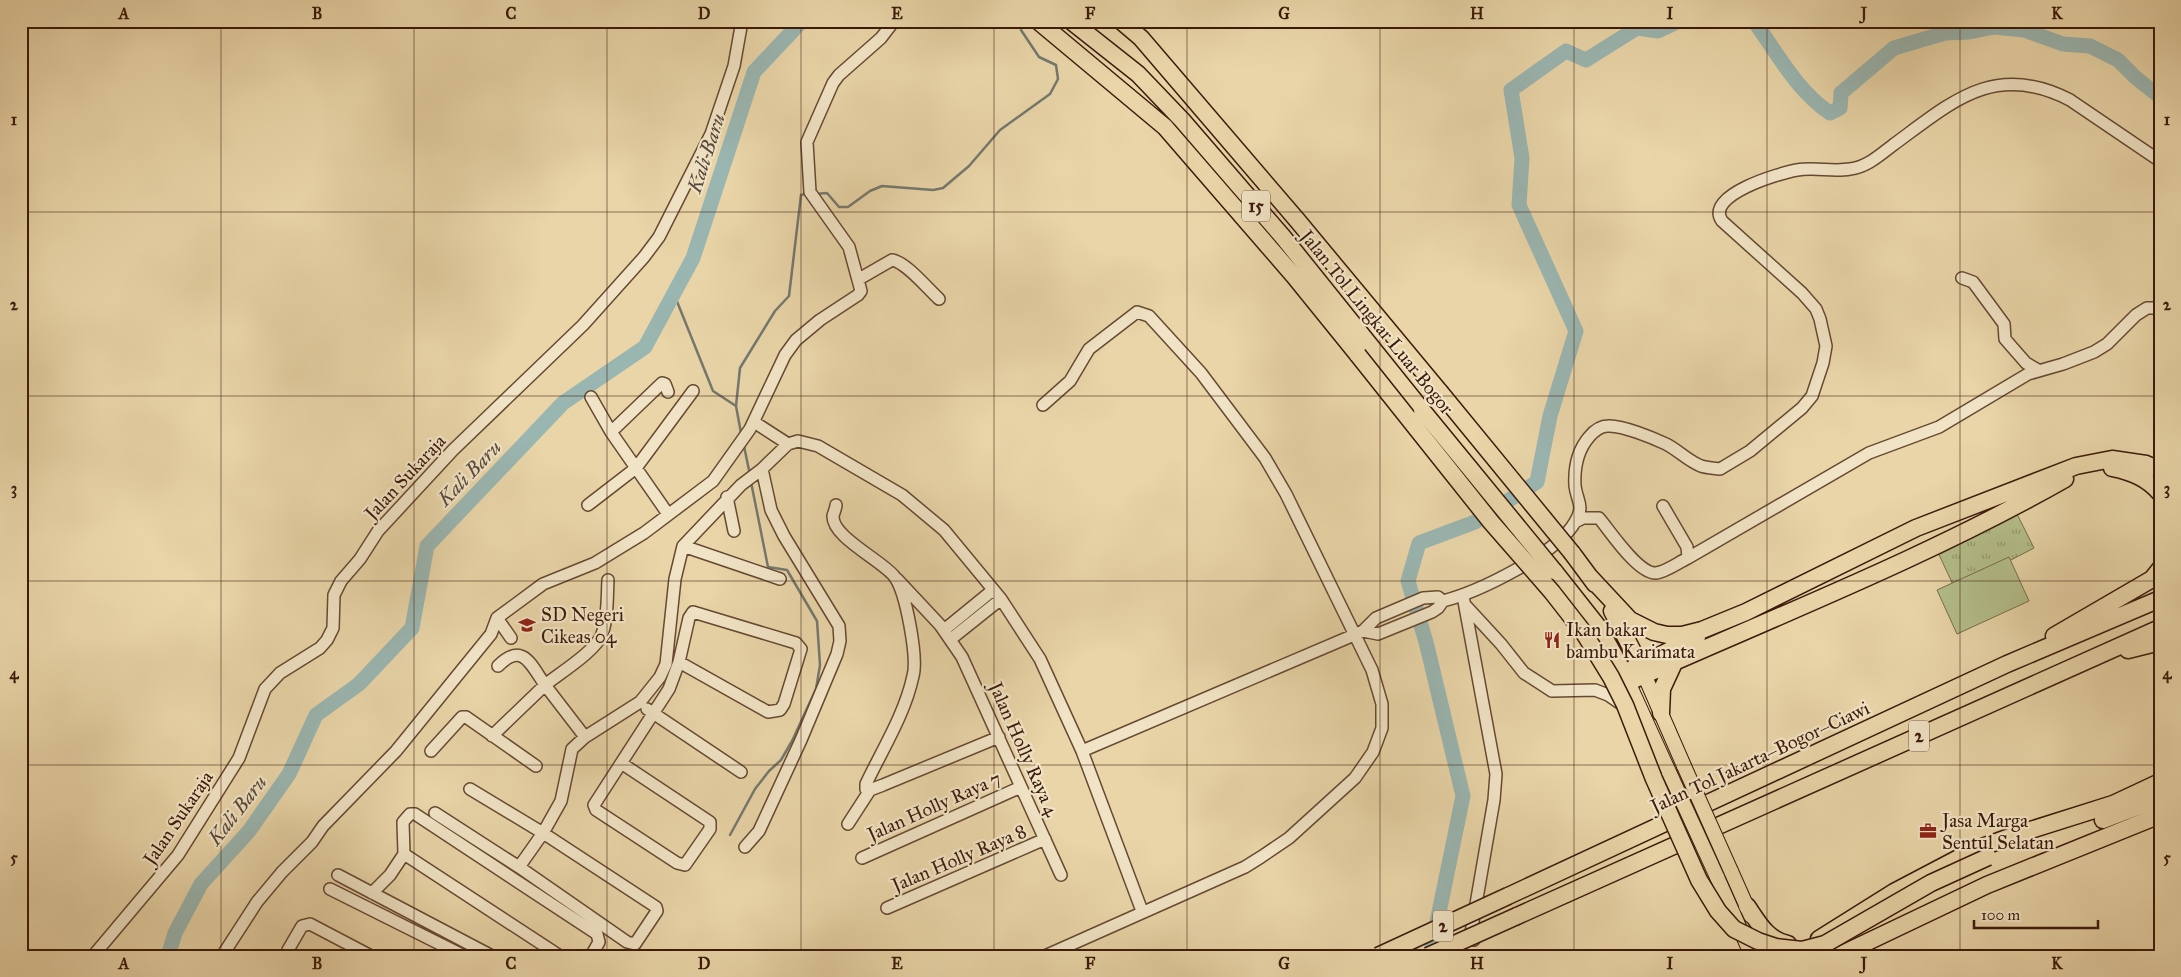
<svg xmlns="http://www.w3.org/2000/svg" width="2181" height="977" font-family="'IM FELL Great Primer',serif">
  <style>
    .grass { fill: url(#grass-tufts); stroke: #776c4a }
    .garden { fill: #b3be8a; stroke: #776c4a }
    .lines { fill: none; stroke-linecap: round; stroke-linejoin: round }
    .stream { stroke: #74786f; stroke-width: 2.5 }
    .river { stroke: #9ab6b1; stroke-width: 15 }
    .minor-casing { stroke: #664932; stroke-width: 14 }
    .major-casing { stroke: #3b1a0b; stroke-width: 16 }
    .highway-casing { stroke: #3b1a0b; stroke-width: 19 }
    .minor { stroke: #f1e4c6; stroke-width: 11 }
    .major { stroke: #e9d5a8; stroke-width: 14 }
    .highway { stroke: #e9d5a8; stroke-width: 16 }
    .major-bridge-casing { stroke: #3b1a0b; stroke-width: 16; stroke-linecap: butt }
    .highway-bridge-casing { stroke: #3b1a0b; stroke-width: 19; stroke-linecap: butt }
    .major-bridge { stroke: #e9d5a8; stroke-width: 14 }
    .highway-bridge { stroke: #e9d5a8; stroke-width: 16 }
    .grid { fill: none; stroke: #3b1a0b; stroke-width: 1; stroke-opacity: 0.55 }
    .labels { text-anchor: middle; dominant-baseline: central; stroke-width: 4.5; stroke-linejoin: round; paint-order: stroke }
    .shield { fill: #f1e4c6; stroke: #725743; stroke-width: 1 }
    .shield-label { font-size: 18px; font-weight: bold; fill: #3b1a0b }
    .street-label { font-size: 19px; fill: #3b1a0b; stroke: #f1e4c6 }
    .poi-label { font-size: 19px; fill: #3b1a0b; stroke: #f1e4c6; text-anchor: start }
    .water-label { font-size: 20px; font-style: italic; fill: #58493d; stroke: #f1e4c6 }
    .neatline { fill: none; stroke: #3b1a0b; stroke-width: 2 }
    .grid-label { font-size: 16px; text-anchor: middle; font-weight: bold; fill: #3b1a0b }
  </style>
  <defs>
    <pattern id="grass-tufts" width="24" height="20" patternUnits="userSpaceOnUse" patternTransform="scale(1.25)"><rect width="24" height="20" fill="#b3be8a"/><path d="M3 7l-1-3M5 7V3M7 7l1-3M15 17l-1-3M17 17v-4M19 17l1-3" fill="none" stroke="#939a6f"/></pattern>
  </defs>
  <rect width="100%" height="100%" fill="#e9d5a8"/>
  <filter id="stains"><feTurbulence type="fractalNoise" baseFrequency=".004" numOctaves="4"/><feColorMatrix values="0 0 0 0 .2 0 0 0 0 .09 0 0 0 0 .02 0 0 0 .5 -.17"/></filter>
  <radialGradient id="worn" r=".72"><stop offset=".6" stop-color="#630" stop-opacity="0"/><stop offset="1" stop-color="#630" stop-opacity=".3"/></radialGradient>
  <path class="grass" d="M2014 508 2034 548 1955 589 1935 546Z"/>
  <path class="garden" d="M2009 557 2029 601 1957 634 1937 590Z"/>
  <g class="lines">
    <path class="stream" d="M816 194 827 193 839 207H848L870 191 882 186 933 190 943 188 969 166 1000 130 1050 94 1058 79 1056 65 1039 57 1021 30
      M674 294 713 391 736 406 741 433
      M736 406 740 368 775 311 789 296 801 195 805 194
      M744 446 750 475
      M730 835 755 789 769 771 781 760 792 741 816 689 820 665 817 621 787 570 768 567 751 482"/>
    <path class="river" d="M1754 21C1777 53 1797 91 1830 113L1840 108 1841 93 1894 48 1945 33 1969 32 1994 27 2024 30 2063 44 2090 46 2118 60 2135 77 2160 97
      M168 956 175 933 201 884 249 831 289 774 316 715 359 684 412 628 427 546 563 403 645 347 693 258 754 72 799 24V21
      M1430 956 1463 796 1426 642 1408 581 1419 543 1475 522 1537 482 1550 416 1576 331 1519 205 1522 158 1511 90 1566 51 1586 60 1637 28 1658 31 1679 21"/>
    <g class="minor-casing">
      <path id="minor" d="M1962 278 1973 282 2004 324 2005 339 2026 363 2038 370
        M859 279 892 260C906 262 927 288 939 299
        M591 397 611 432 668 514
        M1043 405 1070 381 1089 349 1137 312 1149 316 1201 373 1265 458 1286 494 1372 670 1382 704V728L1373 752 1355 778 1289 838 1261 857 1245 867 1045 956
        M754 422 788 444
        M611 432 662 383 665 384 668 392
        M727 497 734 531
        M588 505 636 468 693 391
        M836 505C836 508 834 512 833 516 832 537 881 560 894 576 906 591 918 658 913 676 905 714 882 750 866 784V789L870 790 883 785 999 737
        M1663 506 1687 547 1688 558
        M1575 522 1583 518H1599C1610 531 1638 574 1656 573 1666 572 1679 562 1688 558L1869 453 1939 427 2028 374 2063 364 2094 352 2107 344 2136 315 2147 308H2160
        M683 546 780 579
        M897 579 940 625 962 657 1061 875
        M1463 596 1496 774 1494 800 1471 933 1474 940
        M1466 606 1501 644 1524 673 1552 691 1595 690 1608 695 1624 706
        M497 618 511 638
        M944 630 993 590
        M1363 631 1376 618 1423 598 1438 597 1443 601
        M951 639 1001 599
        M498 666C523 641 531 665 545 685 560 673 597 650 602 634 608 618 607 597 608 580
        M647 709 741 772
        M492 736 545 685 585 737
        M431 751 462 717H466L536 766
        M1082 751 1354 635 1363 631 1378 634 1432 612 1438 608 1443 601C1478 592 1557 554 1575 522 1585 505 1577 502 1575 486 1574 468 1577 451 1589 437 1594 431 1600 426 1608 426 1622 425 1653 438 1666 444 1678 450 1688 461 1701 466 1707 468 1714 468 1720 469L1750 451 1802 408 1812 396 1823 363 1826 346 1820 319 1816 309 1802 293 1722 221C1704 195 1780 173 1797 170 1815 167 1833 172 1850 169 1867 167 1880 155 1893 145 1952 102 1994 61 2070 100L2160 161
        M621 763 710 822V829L685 865 677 863 596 810 594 805 669 689 679 662 768 712 780 710 784 704 801 649 796 643 693 612 689 618 679 662
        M435 813 519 867 627 942 635 944 657 911 656 907 543 833 470 789
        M848 824 870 790
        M745 847 759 831 801 740 837 654 840 641 839 626 784 536 771 510 762 469
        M404 854 560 956
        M862 858 1021 787
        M519 867 543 833 561 801 572 749 585 737 640 702 660 677 666 664 675 579 683 546 741 485 762 469 788 444 798 441 818 446 902 495 944 530 1001 599 1040 659 1082 751 1142 911
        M338 875 492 956
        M330 889 464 956
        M372 893 390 875 404 854 403 822 410 814H415L597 934 599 942 591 956
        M887 908 1045 839
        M93 956 178 855 239 758 265 689 280 673 320 648 327 640 333 628 334 595 341 581 360 559 378 531 453 450 583 325 644 257 659 237 711 134 734 66 742 21
        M222 956 257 902 282 872 312 842 323 826 396 751 491 634 497 618 543 584 595 563 644 533 713 481 750 429 785 355 796 340 820 320 858 295 861 291 849 247 810 192 807 142 833 83 839 75 881 38 894 21
        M289 956 288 950 302 926 310 924 371 956"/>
    </g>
    <g class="major-casing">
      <path id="major" d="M1640 665 1684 766
        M1624 673 1669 772
        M1731 871 1751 916
        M1717 877 1752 956"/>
    </g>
    <g class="highway-casing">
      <path id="highway" d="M1038 21 1165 127 1294 276 1358 355
        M1071 21 1138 74 1182 120 1283 237 1422 410
        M1121 21 1141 38 1297 220 1440 392
        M2112 468C2132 472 2147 478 2160 493
        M1572 553 1595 584
        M1554 571 1599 628 1624 673 1697 637
        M1589 576 1630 620 1654 632 1667 635H1682L1702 630 1746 612 1916 528 2076 466 2112 459 2146 464 2160 470
        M1612 611 1640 665
        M2054 636 2152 579 2160 569
        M2128 650 2160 642
        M1629 682C1774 617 1926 558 2065 479
        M1661 713 1662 689 1674 663
        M2103 820 2160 798
        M1508 896 2007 664 2160 599
        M1747 906C1758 922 1767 940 1788 944
        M1517 916 2160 628
        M1819 939 1894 892 1974 850 2018 834 2113 804 2160 782
        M1838 956 1987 885 2160 815"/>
    </g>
    <use href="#minor" class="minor"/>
    <use href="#major" class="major"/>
    <use href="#highway" class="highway"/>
    <g class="major-bridge-casing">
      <path id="major-bridge" d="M1684 766 1731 871
        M1669 772 1717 877"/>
    </g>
    <g class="highway-bridge-casing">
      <path id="highway-bridge" d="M1358 355 1491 522 1552 592 1584 633 1611 677 1625 705 1654 779 1699 880 1718 911 1734 929 1758 941 1776 947 1802 950 1825 944 1931 883 1988 857
        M1440 392 1572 553
        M1422 410 1554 571
        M1378 956 1508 896
        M1428 956 1517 916"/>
    </g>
    <use href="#major-bridge" class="major-bridge"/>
    <use href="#highway-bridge" class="highway-bridge"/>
  </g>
  <path class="grid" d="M221 21V956M414 21V956M607 21V956M801 21V956M994 21V956M1187 21V956M1380 21V956M1574 21V956M1767 21V956M1960 21V956M21 212H2160M21 396H2160M21 581H2160M21 765H2160"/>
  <defs>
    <g id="school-bare" transform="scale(1.35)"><path d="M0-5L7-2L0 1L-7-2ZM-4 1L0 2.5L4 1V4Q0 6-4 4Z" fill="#8f2418" stroke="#f1e4c6" stroke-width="2.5" paint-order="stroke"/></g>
    <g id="restaurant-bare" transform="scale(1.35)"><path d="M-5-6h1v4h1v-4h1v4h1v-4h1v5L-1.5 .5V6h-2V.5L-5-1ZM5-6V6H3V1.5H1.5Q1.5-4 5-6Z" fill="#8f2418" stroke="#f1e4c6" stroke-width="2.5" paint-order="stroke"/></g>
    <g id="office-bare" transform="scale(1.35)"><path d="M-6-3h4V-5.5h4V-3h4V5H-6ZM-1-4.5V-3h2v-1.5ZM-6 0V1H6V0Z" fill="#8f2418" stroke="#f1e4c6" stroke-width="2.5" paint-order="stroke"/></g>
  </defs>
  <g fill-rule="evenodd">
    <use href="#school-bare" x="527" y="625"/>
    <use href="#restaurant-bare" x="1552" y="640"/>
    <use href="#office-bare" x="1928" y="831"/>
  </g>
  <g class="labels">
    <g class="shield">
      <rect x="1242" y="190.5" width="28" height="31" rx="4"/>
      <rect x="1909" y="720.5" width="20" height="31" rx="4"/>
      <rect x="1433" y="910.5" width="20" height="31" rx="4"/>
    </g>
    <g class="shield-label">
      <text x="1256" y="206">15</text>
      <text x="1919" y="736">2</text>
      <text x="1443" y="926">2</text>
    </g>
    <g class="street-label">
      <text transform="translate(1377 322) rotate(51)">Jalan Tol Lingkar Luar Bogor</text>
      <text transform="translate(405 477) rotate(-47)">Jalan Sukaraja</text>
      <text transform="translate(1024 749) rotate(66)">Jalan Holly Raya 4</text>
      <text transform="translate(1760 757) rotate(-25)">Jalan Tol Jakarta–Bogor–Ciawi</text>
      <text transform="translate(934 806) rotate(-24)">Jalan Holly Raya 7</text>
      <text transform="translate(178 818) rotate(-56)">Jalan Sukaraja</text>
      <text transform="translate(959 858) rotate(-23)">Jalan Holly Raya 8</text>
    </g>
    <g class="poi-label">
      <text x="541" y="614">SD Negeri<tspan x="541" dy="22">Cikeas 04</tspan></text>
      <text x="1566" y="629">Ikan bakar<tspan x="1566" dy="22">bambu Karimata</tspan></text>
      <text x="1942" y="820">Jasa Marga<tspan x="1942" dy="22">Sentul Selatan</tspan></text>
    </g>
    <g class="water-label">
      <text transform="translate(706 153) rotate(-72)">Kali Baru</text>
      <text transform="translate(469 473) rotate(-46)">Kali Baru</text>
      <text transform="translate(237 810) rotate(-52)">Kali Baru</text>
    </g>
  </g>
  <rect width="2181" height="977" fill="none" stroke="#e9d5a8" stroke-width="55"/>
  <path d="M1974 920v8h124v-8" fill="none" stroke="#3b1a0b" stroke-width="2.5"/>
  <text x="1981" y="920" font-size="15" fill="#3b1a0b" stroke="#f1e4c6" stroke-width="4" paint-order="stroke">100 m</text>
  <rect x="28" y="28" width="2126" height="922" class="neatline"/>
  <g class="grid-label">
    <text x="124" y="19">A</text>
    <text x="317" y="19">B</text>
    <text x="511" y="19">C</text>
    <text x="704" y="19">D</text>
    <text x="897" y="19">E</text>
    <text x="1090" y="19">F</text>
    <text x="1284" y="19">G</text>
    <text x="1477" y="19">H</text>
    <text x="1670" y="19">I</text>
    <text x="1864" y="19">J</text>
    <text x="2057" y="19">K</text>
    <text x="14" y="125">1</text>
    <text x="2167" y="125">1</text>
    <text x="14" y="310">2</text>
    <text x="2167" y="310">2</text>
    <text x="14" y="494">3</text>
    <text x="2167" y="494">3</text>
    <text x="14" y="679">4</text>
    <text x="2167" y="679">4</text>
    <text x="14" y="863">5</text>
    <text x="2167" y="863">5</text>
    <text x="124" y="969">A</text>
    <text x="317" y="969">B</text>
    <text x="511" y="969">C</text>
    <text x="704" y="969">D</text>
    <text x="897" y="969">E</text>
    <text x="1090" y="969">F</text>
    <text x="1284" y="969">G</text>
    <text x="1477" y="969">H</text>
    <text x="1670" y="969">I</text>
    <text x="1864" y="969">J</text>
    <text x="2057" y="969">K</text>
  </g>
  <rect width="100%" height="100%" filter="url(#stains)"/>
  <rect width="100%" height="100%" fill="url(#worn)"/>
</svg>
